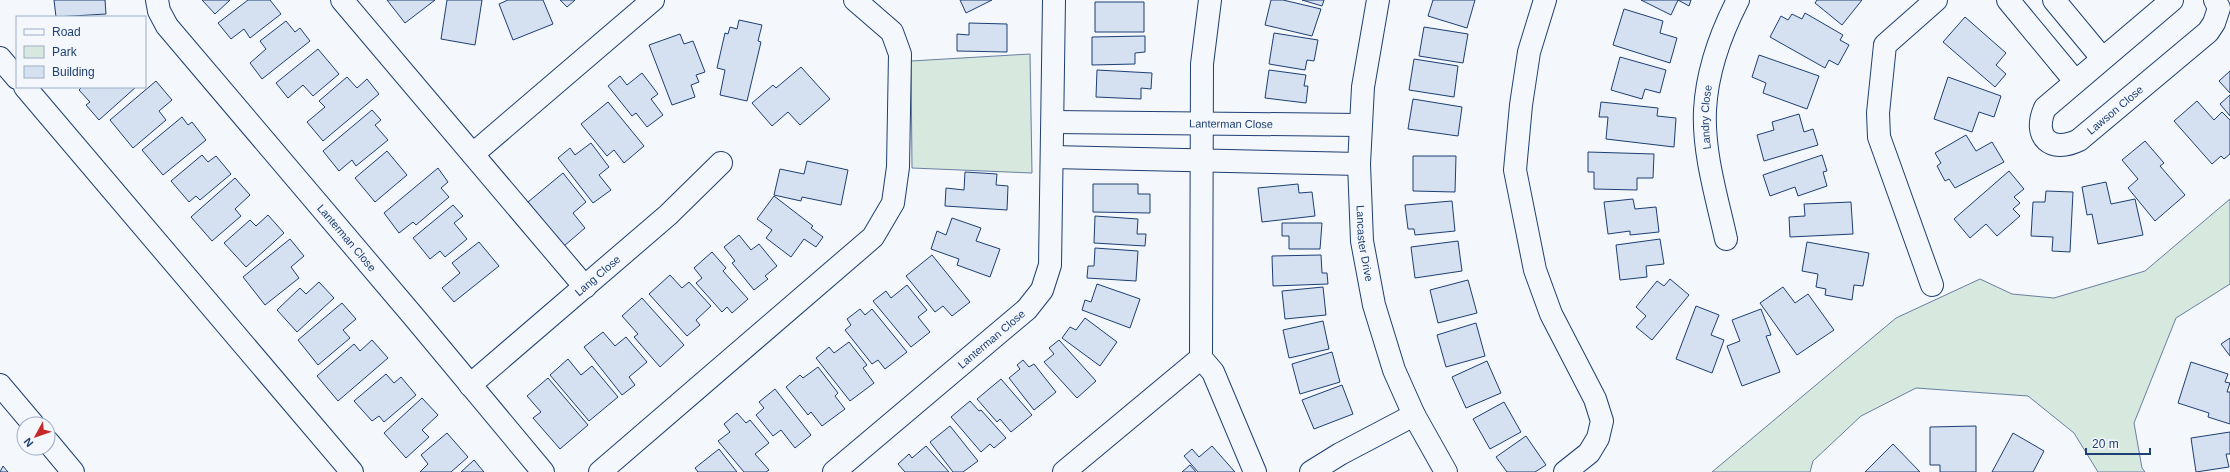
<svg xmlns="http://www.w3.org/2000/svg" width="2230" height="472" font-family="Arial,sans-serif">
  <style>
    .green { fill: #d7e8df; stroke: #687fa3 }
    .building { fill: #d5e0f0; stroke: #1d3f73 }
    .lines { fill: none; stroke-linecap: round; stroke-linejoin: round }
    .minor-casing { stroke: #1d3f73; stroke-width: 24 }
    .minor { stroke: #f4f7fb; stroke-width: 22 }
    .labels { text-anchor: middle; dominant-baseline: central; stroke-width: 3; stroke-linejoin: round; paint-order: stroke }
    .street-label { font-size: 11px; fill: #1d3f73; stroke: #f4f7fb }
  </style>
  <rect width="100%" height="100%" fill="#f4f7fb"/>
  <path class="green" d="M1030 54 1032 173 912 168 911 61Z
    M2230 199V284L2176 318 2134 423 2142 468 2145 472H2098L2074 433 2028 396 1916 388 1861 416 1813 461 1810 472H1712L1896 318 1980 279 2012 294 2054 298 2145 271Z"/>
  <path class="building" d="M54 0H105L106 14 56 17Z
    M202 0H230L215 14Z
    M248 0H270L281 14 250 38 244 29 231 39 218 23Z
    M387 0H435L405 23Z
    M447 0H482L475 45 441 39Z
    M508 0H543L553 24 513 40 499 4Z
    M560 0H575L567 7Z
    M960 0H992L966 13Z
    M1271 0H1283L1321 9 1312 36 1265 25Z
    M1302 0H1324L1322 6Z
    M1433 0H1475L1467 28 1428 16Z
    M1641 0H1691L1689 6 1678 0 1671 15Z
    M1817 0H1862L1842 25 1815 3Z
    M1095 2H1144V32H1095Z
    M1624 9 1663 21 1660 33 1677 38 1670 63 1613 45Z
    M1805 13 1843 35 1840 40 1849 45 1838 65 1829 60 1825 68 1770 37 1781 16 1788 20 1792 14 1802 19Z
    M1965 17 2006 53 1996 65 2006 74 1995 87 1943 42Z
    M739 20 762 25 758 41 761 42 747 101 720 95 725 70 717 68 725 33 728 34 730 27 737 29Z
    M286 21 295 32 300 28 310 41 262 79 250 63 266 49 260 41Z
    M969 23 1007 24V52L957 51V34L969 35Z
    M1424 27 1468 34 1463 63 1419 56Z
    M1274 33 1318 40 1314 61 1307 60 1305 70 1269 64Z
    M680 34 684 44 693 41 705 72 696 75 699 82 691 85 695 97 672 105 649 45Z
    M1145 36V52L1135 53V64L1092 65V37Z
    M318 49 339 74 313 96 303 85 288 98 276 83Z
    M1759 55 1819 76 1807 109 1763 93 1766 83 1752 77Z
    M1620 57 1666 70 1660 93 1645 89 1642 99 1611 90Z
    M1414 59 1458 66 1454 97 1409 90Z
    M801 67 830 99 800 125 788 112 772 126 752 103 773 85 776 88Z
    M1097 70 1152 73 1151 89 1141 88V99L1096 97Z
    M1269 70 1306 75 1304 86H1308L1306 103 1265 98Z
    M2230 71V93L2219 81Z
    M642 73 658 94 651 99 663 115 647 127 636 113 632 116 608 86 620 76 627 85Z
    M347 77 357 88 367 79 379 94 323 141 307 122 325 107 319 101Z
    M1948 77 2001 96 1994 117 1979 112 1972 132 1934 119Z
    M156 81 172 100 159 111 166 120 133 148 110 120Z
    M82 87H136L99 120 86 105 90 102 79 90Z
    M2230 95V116L2220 104Z
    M1413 99 1462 107 1458 136 1408 129Z
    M2197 101 2214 120 2222 112 2230 120V154L2224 159 2221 156 2212 164 2174 121Z
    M608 102 644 146 624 163 614 150 607 156 581 124Z
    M1601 102 1658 108 1657 116 1676 118 1674 147 1606 139 1608 117H1599Z
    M372 110 381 120 375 125 388 140 356 166 352 160 339 171 323 151Z
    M1799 114 1804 132 1813 129 1818 145 1764 161 1757 135 1774 130 1772 122Z
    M182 117 188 125 192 122 206 140 163 175 142 150Z
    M1966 135 1976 151 1992 142 2004 162 1955 188 1949 179 1945 181 1937 166 1941 163 1935 153Z
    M2145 141 2164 163 2160 166 2185 195 2155 221 2128 188 2138 179 2122 160Z
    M591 143 609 167 599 175 611 190 593 203 558 158 570 148 575 155Z
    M387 151 407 175 375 202 355 178Z
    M1588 152 1654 154 1653 178H1637V190L1594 189V172H1588Z
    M202 155 208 162 216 156 231 174 200 200 196 196 189 202 171 181Z
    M1822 155 1827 171 1823 172 1827 186 1798 196 1795 187 1770 196 1763 175Z
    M1413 156H1456L1455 192 1413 191Z
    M807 161 848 170 841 205 802 197 801 201 774 195 780 169 804 174Z
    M438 168 448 182 441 188 449 197 416 225 413 222 399 233 384 213Z
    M2009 171 2024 189 2014 197 2020 203 2013 209 2020 216 1997 236 1986 224 1970 238 1954 219Z
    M965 172 997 174 996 185 1008 186 1007 210 945 206 946 188 964 190Z
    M563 173 586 202 573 213 585 228 564 246 528 202Z
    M235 178 250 195 235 209 241 216 212 241 191 217Z
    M2106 182 2111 204 2135 199 2143 235 2098 244 2092 214 2087 215 2082 187Z
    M1093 184H1138V194H1150V213L1093 212Z
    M1298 184 1299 193 1312 192 1315 216 1262 222 1258 188Z
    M2046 191 2073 192 2070 252 2052 251 2053 237 2031 236 2033 202H2045Z
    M774 196 813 226 811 228 823 237 816 247 804 239 791 257 766 238 772 230 757 219Z
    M1633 199 1635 209 1656 207 1659 232 1630 235V231L1608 234 1604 202Z
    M1452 201 1455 231 1415 235 1414 229H1408L1405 205Z
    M1851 202 1853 234 1790 237 1789 217 1805 216 1804 204Z
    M453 205 463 216 454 223 467 239 445 257 440 251 430 259 413 238Z
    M268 215 284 233 246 267 224 243 250 220 256 226Z
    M1095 216 1138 219 1137 234H1146L1145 246 1094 243Z
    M952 218 981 228 976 241 1000 249 990 277 957 265 959 259 931 249 937 231 946 235Z
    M1282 223H1322L1320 249H1289V236H1282Z
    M739 235 751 250 759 244 777 266 765 276 768 279 754 290 732 263 735 261 724 247Z
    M290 239 304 256 291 267 299 278 265 305 243 277Z
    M1660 239 1664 264 1646 266 1647 277 1620 280 1616 245Z
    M1458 241 1462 271 1415 278 1411 247Z
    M479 242 499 266 454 302 442 288 460 273 452 263Z
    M1807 242 1869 253 1863 286 1854 285 1852 300 1825 295 1826 289 1816 287 1818 274 1802 271Z
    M1095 248 1138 251 1136 281 1087 278 1088 266H1094Z
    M712 252 726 268 723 271 748 299 732 313 727 307 722 312 696 283 702 278 694 268Z
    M932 255 970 302 952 316 943 306 935 312 906 276Z
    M1321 255 1322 273H1327L1328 284 1273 286 1272 256Z
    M670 275 682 288 689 282 711 306 696 320 700 325 687 336 649 294Z
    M1670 279 1689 295 1652 340 1636 327 1646 316 1636 307 1657 281 1664 286Z
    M1468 280 1477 313 1438 323 1430 290Z
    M319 282 334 298 297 332 277 310 300 288 306 294Z
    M1097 284 1140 299 1130 328 1082 310 1085 300 1091 302Z
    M907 285 927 310 918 317 930 332 911 347 873 301 886 291 891 298Z
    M1323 287 1326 315 1285 319 1282 291Z
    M1783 287 1795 303 1808 294 1834 330 1797 355 1760 303Z
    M642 298 684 345 660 367 634 337 638 334 622 316Z
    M342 303 356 319 343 330 350 338 318 365 298 340Z
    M1696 306 1719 315 1711 335 1724 340 1712 373 1676 359Z
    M860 309 865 315 872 309 907 352 885 369 878 360 872 364 845 330 851 325 847 319Z
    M1761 309 1771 335 1766 336 1780 372 1742 386 1727 346 1740 341 1732 320Z
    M1085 318 1117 342 1100 366 1062 338 1070 327 1076 330Z
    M1323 321 1329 349 1289 358 1283 330Z
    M1476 323 1485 356 1446 367 1437 335Z
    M603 332 615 346 626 337 647 362 629 377 635 385 622 395 584 347Z
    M2230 338V356L2221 344Z
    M372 340 388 358 338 401 317 376 354 344 360 351Z
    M1059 340 1096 381 1077 398 1044 362 1054 354 1049 348Z
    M849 342 867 365 863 368 874 383 850 401 816 358 829 347 834 353Z
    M1332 352 1340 382 1300 394 1292 364Z
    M568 359 581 375 592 366 618 397 589 421 550 375Z
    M1023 360 1029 367 1034 364 1056 392 1034 410 1009 378 1020 369 1017 365Z
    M1487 361 1501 393 1466 408 1452 377Z
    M2191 362 2228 374 2225 382 2230 383 2227 392H2230V424L2208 417 2209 413 2178 403Z
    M818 367 838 393 835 396 845 409 822 426 811 412 808 415 786 387 800 375 803 378Z
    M386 374 394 383 401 377 416 395 384 422 379 416 372 421 354 401Z
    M548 378 588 425 560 449 533 418 541 412 527 396Z
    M1001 379 1032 415 1011 432 1000 419 997 422 977 399Z
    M1342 385 1353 414 1314 429 1302 400Z
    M775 389 811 435 795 448 781 430 773 436 756 415 764 408 759 402Z
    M422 398 438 415 422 430 429 437 406 458 384 433Z
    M970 401 979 411 981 410 1006 438 994 448 990 444 981 452 951 417Z
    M1504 402 1521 432 1490 449 1473 419Z
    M737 413 746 423 750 420 769 443 755 454 769 470 766 472H744L718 441 730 432 724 424Z
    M950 426 978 461 963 472H953L930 442Z
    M1976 426V472H1940V465H1930V427Z
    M2230 432V454H2226L2229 467 2196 472 2191 438Z
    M447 433 468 457 451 472H420L428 464 421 455Z
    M2013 433 2044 451 2033 472H1992Z
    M1526 436 1546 465 1535 472H1507L1496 457Z
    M1893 444 1920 472H1865Z
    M926 446 949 472H905L898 464 909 454 912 458Z
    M1212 446 1235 472H1198L1184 456 1192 449 1199 457Z
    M719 449 737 472H698L695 468Z
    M474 460 484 472H461Z
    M1190 465 1196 472H1182Z
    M3 466 8 472H0Z"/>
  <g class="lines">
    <g class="minor-casing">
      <g id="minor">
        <path id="s1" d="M157 0 159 11 167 26 414 317 543 472"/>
        <path d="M342 0 585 287"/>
        <path d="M1210 0 1202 64 1201 358 1213 372 1255 472"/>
        <path id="s2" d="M1378 0 1363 87 1359 164 1362 241 1374 305 1394 370 1414 415 1446 472"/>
        <path d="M1545 0 1529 52 1521 105 1515 170 1535 270 1551 314 1595 399 1602 421 1598 438 1589 453 1565 472"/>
        <path d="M2008 0 2075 81"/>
        <path d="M2054 0 2102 58"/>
        <path id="s3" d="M2172 0 2045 108C2032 137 2051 154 2079 140L2208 32 2214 23 2219 8 2215 0"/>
        <path d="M0 58 17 78"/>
        <path d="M25 87 352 472"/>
        <path id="s4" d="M1053 122 1360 125"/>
        <path d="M473 154 653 0"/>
        <path d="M1052 157 1359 164"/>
        <path id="s5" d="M1726 239C1717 198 1703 153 1705 110 1707 72 1721 33 1738 0"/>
        <path d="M1932 285 1879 137 1878 113 1885 45 1936 0"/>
        <path d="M0 385 33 424"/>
        <path id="s6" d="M470 385 668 215 721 163"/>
        <path d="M48 442 73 472"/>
        <path d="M600 472 873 237 893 203 898 167 900 54 892 32 855 0"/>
        <path id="s7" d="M834 472 1027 309 1042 290 1050 265 1054 0"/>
        <path d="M1064 472 1201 358"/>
        <path d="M1311 472 1340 454 1414 415"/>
      </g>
    </g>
    <use href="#minor" class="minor"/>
  </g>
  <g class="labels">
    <g class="street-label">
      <text stroke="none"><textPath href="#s3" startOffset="282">Lawson Close</textPath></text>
      <text stroke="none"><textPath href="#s5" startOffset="124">Landry Close</textPath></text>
      <text stroke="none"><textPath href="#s4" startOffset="178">Lanterman Close</textPath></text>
      <text stroke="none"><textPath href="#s1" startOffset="306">Lanterman Close</textPath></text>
      <text stroke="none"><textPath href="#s2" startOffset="245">Lancaster Drive</textPath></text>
      <text stroke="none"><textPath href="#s6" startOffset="168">Lang Close</textPath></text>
      <text stroke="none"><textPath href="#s7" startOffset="206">Lanterman Close</textPath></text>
    </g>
  </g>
  <rect x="16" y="16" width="130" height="72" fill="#f4f7fb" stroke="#9eadc5"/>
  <rect x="24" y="29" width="20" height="6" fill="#f4f7fb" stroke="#9eadc5"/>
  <text x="52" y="36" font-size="12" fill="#1d3f73">Road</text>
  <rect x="24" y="46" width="20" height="12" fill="#d7e8df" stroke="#9eadc5"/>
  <text x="52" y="56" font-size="12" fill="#1d3f73">Park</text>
  <rect x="24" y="66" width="20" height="12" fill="#d5e0f0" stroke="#9eadc5"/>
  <text x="52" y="76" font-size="12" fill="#1d3f73">Building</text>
  <g transform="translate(36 436) rotate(230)"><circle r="19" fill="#f4f7fb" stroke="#9eadc5"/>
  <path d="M0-3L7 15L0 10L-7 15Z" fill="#c62828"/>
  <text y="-6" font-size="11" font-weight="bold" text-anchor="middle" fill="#1d3f73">N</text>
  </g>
  <path d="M2086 448v6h64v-6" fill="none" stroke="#1d3f73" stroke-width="2"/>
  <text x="2092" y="448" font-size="12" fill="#1d3f73" stroke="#f4f7fb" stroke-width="3" paint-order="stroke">20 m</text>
</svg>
